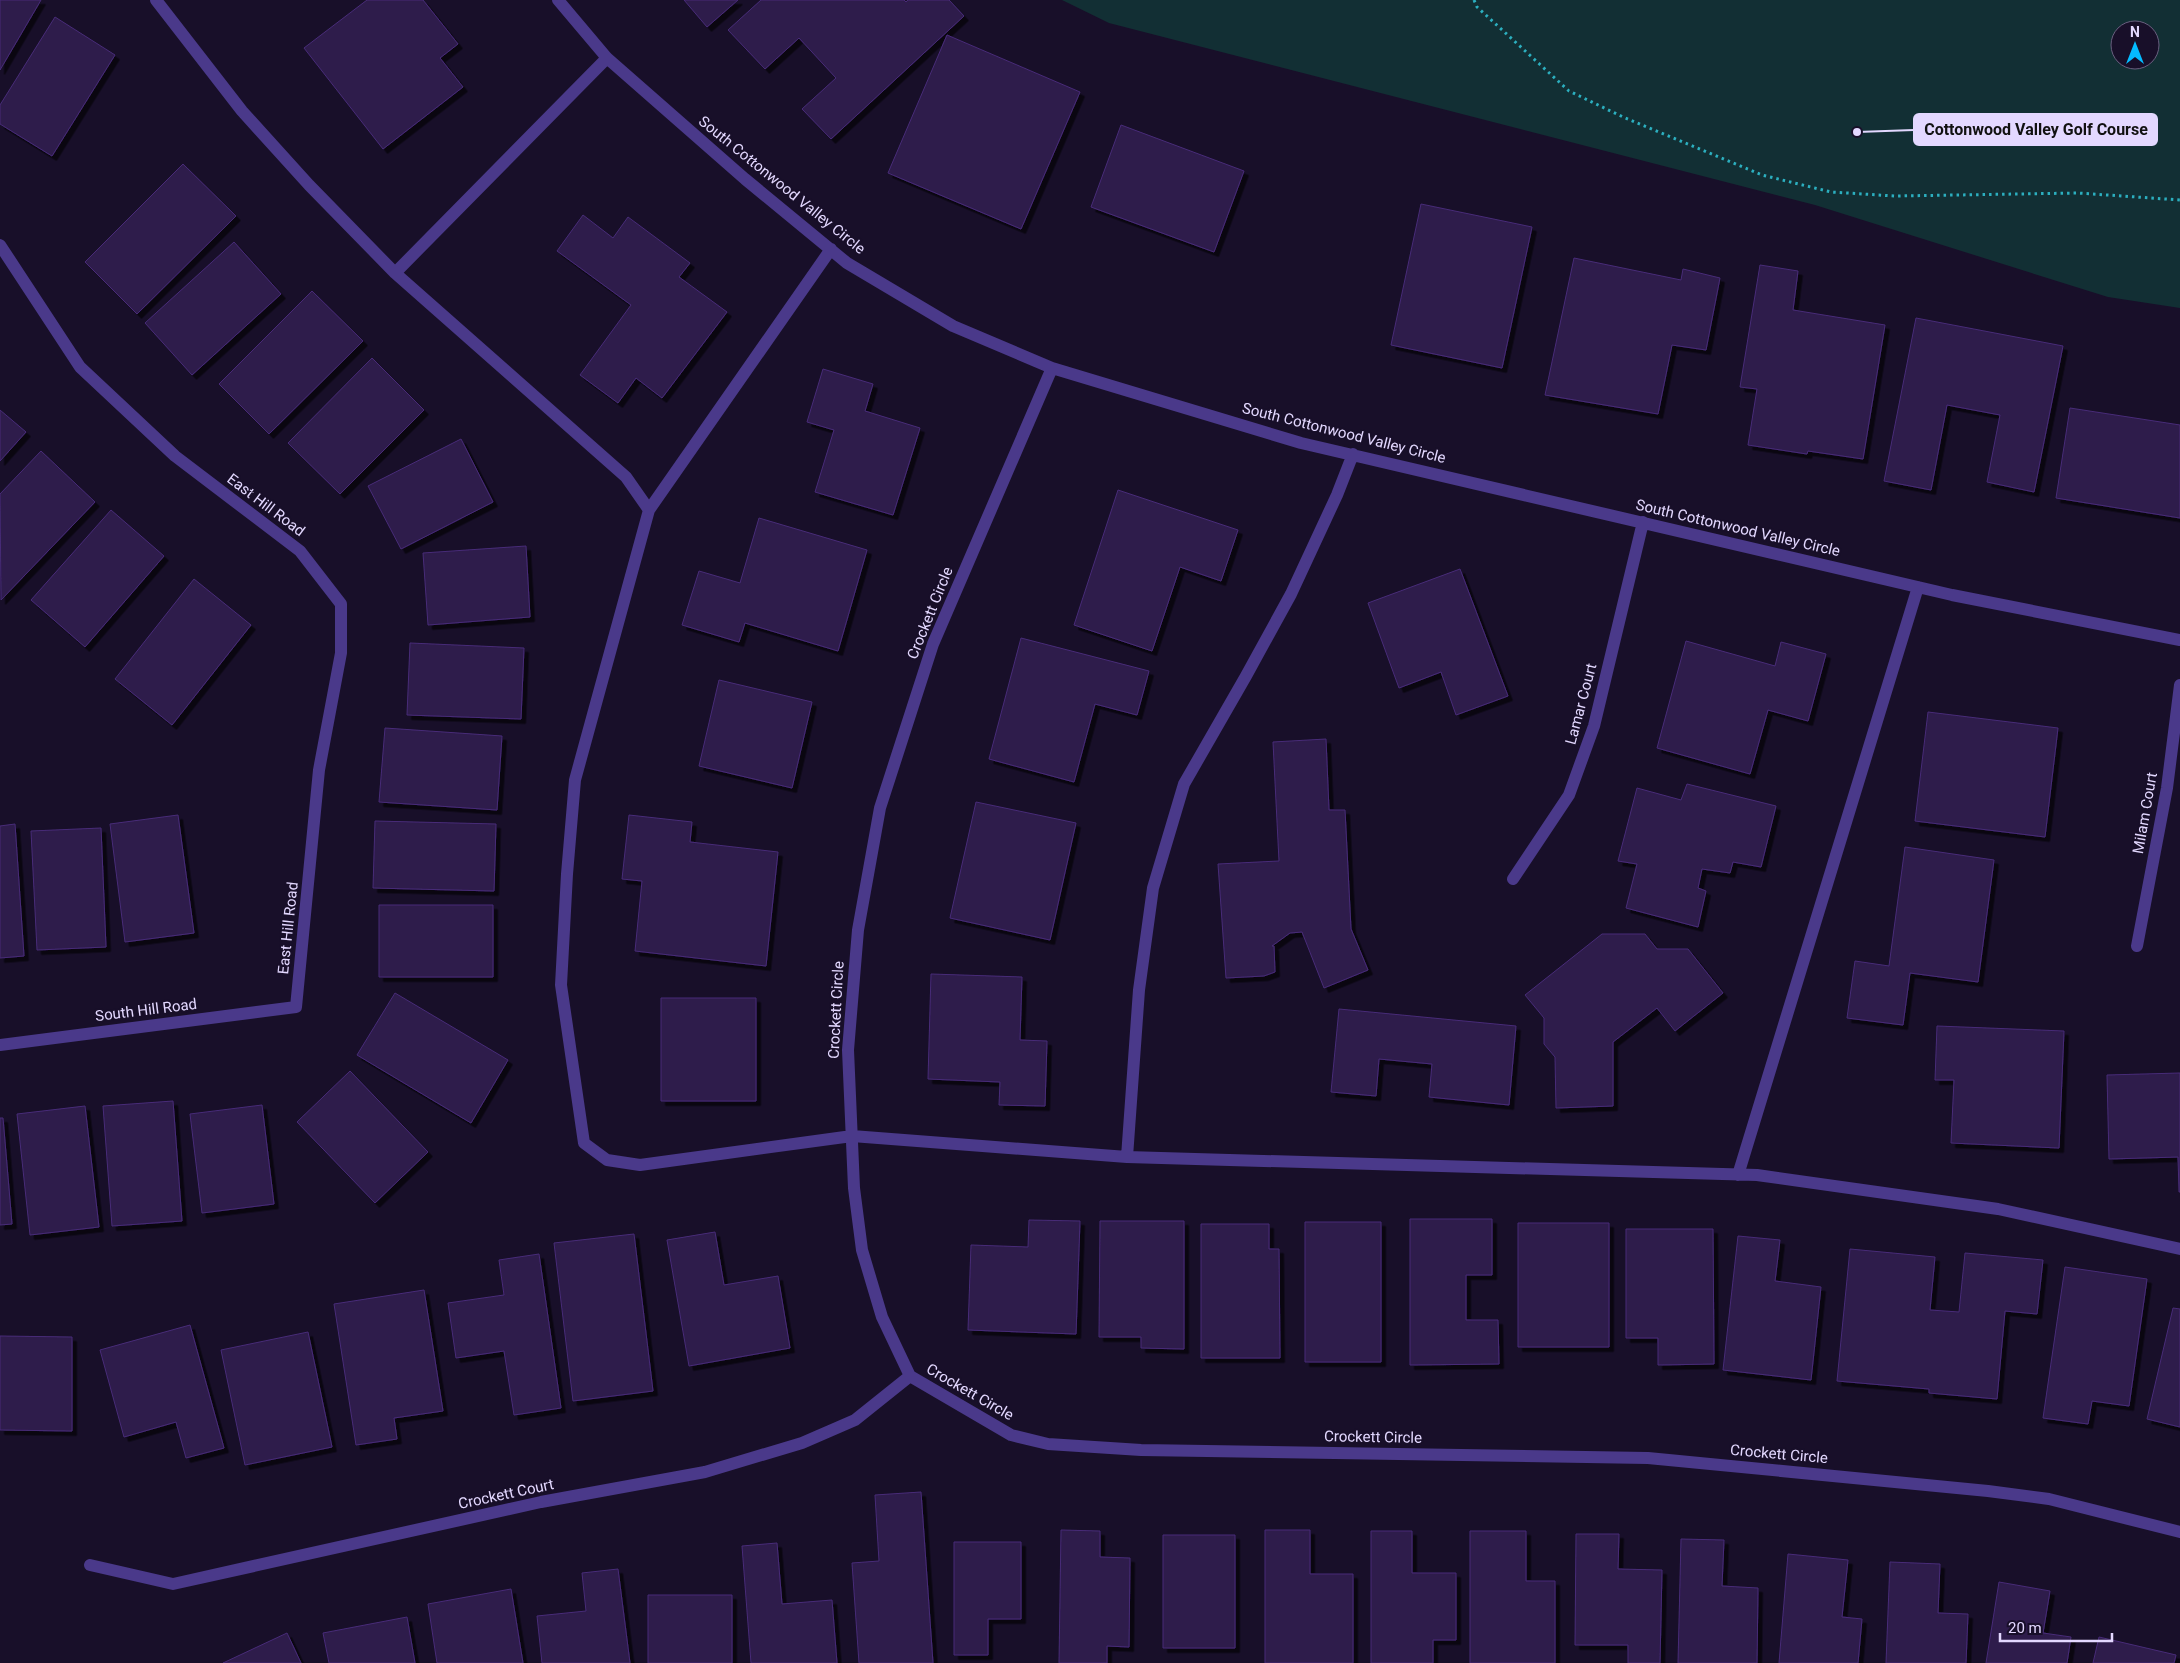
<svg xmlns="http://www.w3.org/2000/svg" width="2180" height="1663" font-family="Roboto,sans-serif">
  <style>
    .green { fill: #122f34; fill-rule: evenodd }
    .building { fill: #2d1b4b; stroke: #482c78; filter: url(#shadow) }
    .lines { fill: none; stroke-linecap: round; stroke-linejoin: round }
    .path { stroke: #2cafbf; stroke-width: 3; stroke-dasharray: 2.5 4; stroke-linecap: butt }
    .minor { stroke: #4a398a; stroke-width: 12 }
    .labels { text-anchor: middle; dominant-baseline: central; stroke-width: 4; stroke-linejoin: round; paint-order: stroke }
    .street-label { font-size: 15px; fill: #e3d8ff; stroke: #180f29 }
    .leader { fill: none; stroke: #e3d8ff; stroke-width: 2 }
    .callout-dot { fill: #e3d8ff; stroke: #180f29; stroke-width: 2 }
    .callout { fill: #e3d8ff; stroke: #e3d8ff; stroke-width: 2 }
    .callout-label { font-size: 16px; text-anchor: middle; font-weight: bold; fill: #111 }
  </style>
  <defs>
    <filter id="shadow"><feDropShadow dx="4.5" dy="4.5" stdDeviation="0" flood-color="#0009"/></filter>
  </defs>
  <rect width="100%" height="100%" fill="#180f29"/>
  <path class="green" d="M1062 0H2180V308L2108 297 1815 205 1109 23ZM2120 30H2150V60H2120Z"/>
  <path class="building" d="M0 0H41L0 70Z
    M367 0H423L458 44 440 58 463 87 383 149 304 48Z
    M684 0H738L707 27Z
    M761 0H904L906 2 908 0H949L964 16 831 139 802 109 836 78 799 38 765 69 728 30Z
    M55 17 115 55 52 156 0 124V105Z
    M947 35 1080 92 1021 229 888 173Z
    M1121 125 1244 171 1214 252 1091 207Z
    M183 164 236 216 137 314 85 262Z
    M1421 204 1532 227 1502 368 1391 345Z
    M583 215 613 238 628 217 690 263 679 277 727 312 662 398 636 378 618 403 580 375 631 305 557 251Z
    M234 242 281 294 192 375 145 323Z
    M1574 258 1681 280 1683 269 1720 278 1706 350 1672 345 1658 414 1545 395Z
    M1760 265 1798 271 1793 310 1885 325 1863 459 1808 451 1807 454 1748 445 1757 389 1740 387Z
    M312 291 363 341 269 434 219 384Z
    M1916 318 2063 346 2034 492 1987 482 2000 415 1947 405 1931 490 1884 481Z
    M372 358 424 410 340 494 288 443Z
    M823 369 873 384 865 411 920 428 893 515 815 492 834 430 807 422Z
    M2070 408 2180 425V518L2056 498Z
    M0 410 26 432 0 461Z
    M461 439 493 502 401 549 368 486Z
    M41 451 95 502 1 600 0 494Z
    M1118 490 1238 530 1221 581 1180 567 1152 651 1074 625Z
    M111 510 164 556 85 647 31 600Z
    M759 518 867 550 838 651 745 623 739 642 682 625 699 571 740 583Z
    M526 546 530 617 428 625 423 553Z
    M1460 569 1508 696 1456 715 1441 672 1399 688 1368 603Z
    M194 579 251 625 172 725 115 679Z
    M1021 638 1149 671 1137 715 1095 704 1074 782 989 759Z
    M1686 641 1775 666 1781 642 1826 654 1808 721 1768 710 1750 774 1657 748Z
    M410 643 524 648 521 719 407 715Z
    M719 680 812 702 792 788 699 766Z
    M1928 712 2058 728 2045 837 1915 821Z
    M385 728 502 736 497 810 379 802Z
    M1326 739 1329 810H1345L1351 929 1368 970 1324 988 1302 932 1290 933 1272 946H1274L1275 972 1264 976 1226 978 1218 864 1279 861 1273 742Z
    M1687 784 1776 806 1761 867 1733 862 1730 873 1702 869 1698 888 1706 891 1698 927 1626 908 1637 864 1618 861 1637 788 1681 800Z
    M976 802 1076 823 1050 940 950 918Z
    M178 815 194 933 125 942 110 824Z
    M629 815 692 822 690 842 778 852 766 966 635 951 642 881 622 879Z
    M375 821 496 824 494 891 373 888Z
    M15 824 24 956 0 958V826Z
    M101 828 106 947 37 950 31 831Z
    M1905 847 1994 860 1978 982 1910 973 1903 1025 1847 1018 1855 961 1889 966Z
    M379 905H493V977H379Z
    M1602 934H1645L1657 949H1688L1723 993 1675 1031 1657 1008 1613 1042V1106L1556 1108 1555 1057 1544 1044V1018L1525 995Z
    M931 974 1022 977 1020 1040 1047 1041 1045 1106 999 1105 1000 1082 928 1079Z
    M395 993 508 1060 471 1123 357 1055Z
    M661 998H756V1101H661Z
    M1339 1009 1516 1026 1509 1105 1429 1097 1432 1064 1379 1059 1376 1096 1331 1092Z
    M1937 1026 2064 1031 2059 1148 1951 1143 1954 1080H1935Z
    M350 1071 428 1152 375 1203 297 1122Z
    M2180 1073V1192H2179L2178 1157 2109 1159 2107 1075Z
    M173 1101 182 1221 112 1226 103 1106Z
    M262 1105 274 1204 202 1213 190 1114Z
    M85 1106 99 1227 30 1235 17 1114Z
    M0 1118H3L12 1224 0 1225Z
    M1410 1219H1492V1275H1466V1320H1498L1499 1364 1410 1365Z
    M1029 1220 1080 1221 1076 1334 968 1330 971 1245 1028 1247Z
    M1100 1221H1184V1349L1141 1348V1337H1099Z
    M1305 1222H1381V1362H1305Z
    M1518 1223H1609V1347H1518Z
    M1201 1224H1269V1249H1279L1280 1358H1201Z
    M1626 1229H1713L1714 1364 1658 1365V1338H1626Z
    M715 1232 724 1285 778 1276 790 1348 689 1366 667 1240Z
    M634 1234 653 1391 573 1401 554 1243Z
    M1738 1236 1780 1240 1775 1281 1821 1287 1811 1380 1723 1370Z
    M1850 1249 1935 1257 1930 1310 1959 1312 1965 1253 2043 1260 2037 1314 2005 1311 1997 1399 1929 1393V1389L1837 1381Z
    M539 1254 561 1408 514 1415 504 1351 456 1358 448 1303 504 1295 499 1260Z
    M2065 1267 2147 1279 2129 1406 2092 1401 2088 1424 2043 1418Z
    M424 1290 443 1411 394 1418 397 1439 356 1445 334 1304Z
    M2173 1308 2180 1309V1427L2147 1419Z
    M190 1325 224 1448 186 1458 176 1422 124 1437 100 1350Z
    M308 1332 332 1447 245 1465 221 1350Z
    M0 1336 72 1337V1431L0 1430Z
    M921 1492 933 1663H859L852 1563 879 1561 875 1495Z
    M1061 1530 1100 1531V1557L1130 1558 1129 1647 1107 1646V1663H1059Z
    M1265 1530H1310V1574H1353V1663H1265Z
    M1371 1531H1412V1573H1456V1640H1433V1663H1371Z
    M1470 1531H1526V1581H1555V1663H1470Z
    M1576 1534H1619L1618 1569 1662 1570 1660 1663H1628V1645H1575Z
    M1163 1535H1235V1648H1163Z
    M1681 1539 1724 1540 1722 1586 1758 1588 1757 1663H1678Z
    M954 1542H1021V1619H988V1655H954Z
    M777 1543 782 1604 832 1600 837 1663H751L742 1546Z
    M1788 1554 1848 1560 1842 1617 1862 1619 1858 1663H1779Z
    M1890 1562 1940 1564 1938 1613 1968 1614 1966 1663H1886Z
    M618 1569 630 1663H542L537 1616 586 1611 582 1573Z
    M1999 1582 2050 1591 2043 1633 2071 1637 2067 1663H1986Z
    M511 1589 523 1663H437L428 1604Z
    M648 1595H732V1663H648Z
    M407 1617 415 1663H329L323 1633Z
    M287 1633 301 1663H223Z
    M2099 1637 2176 1655 2174 1663H2093Z"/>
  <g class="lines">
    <path class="path" d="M1474 0 1477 7 1569 91 1623 117 1762 175 1831 192 1895 196 2078 193 2180 200"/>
    <path class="minor" d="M156 0 242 111 309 185 395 273 626 477 649 510 575 780 567 874 561 985 584 1143 607 1160 640 1165 852 1136 1127 1157 1757 1175 1998 1209 2180 1249
      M558 0 607 58 745 179 847 263 953 326 1052 368 1301 443 1952 595 2180 640
      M0 245 80 367 175 456 300 551 341 604V653L319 770 296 1007 0 1045
      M395 273 607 58
      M1052 368 933 644 880 808 858 930 848 1050 854 1188 862 1250 882 1317 910 1376 1011 1435 1048 1444 1141 1450 1648 1458 1988 1491 2049 1499 2180 1532
      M649 510 831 249
      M1513 879 1569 795 1594 726 1643 522
      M2137 946 2167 788 2180 685
      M1127 1157 1139 990 1153 888 1184 784 1246 676 1291 594 1337 495 1353 454
      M1738 1175 1918 587
      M90 1565 173 1584 541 1502 705 1472 802 1443 855 1420 910 1376"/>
  </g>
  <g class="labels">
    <g class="street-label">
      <text transform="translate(782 185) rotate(39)">South Cottonwood Valley Circle</text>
      <text transform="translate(1344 433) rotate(14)">South Cottonwood Valley Circle</text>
      <text transform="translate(266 505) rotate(37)">East Hill Road</text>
      <text transform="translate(1738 528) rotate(13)">South Cottonwood Valley Circle</text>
      <text transform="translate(930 613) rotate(-68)">Crockett Circle</text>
      <text transform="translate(1581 704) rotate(-75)">Lamar Court</text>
      <text transform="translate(2145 813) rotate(-80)">Milam Court</text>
      <text transform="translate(288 928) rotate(-84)">East Hill Road</text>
      <text transform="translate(146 1010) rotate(-7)">South Hill Road</text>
      <text transform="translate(836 1010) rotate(-87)">Crockett Circle</text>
      <text transform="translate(970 1392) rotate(30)">Crockett Circle</text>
      <text transform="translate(1373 1437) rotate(1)">Crockett Circle</text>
      <text transform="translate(1779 1454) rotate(5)">Crockett Circle</text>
      <text transform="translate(506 1494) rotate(-12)">Crockett Court</text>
    </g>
  </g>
  <path class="leader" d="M1857 132L1914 130"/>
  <circle class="callout-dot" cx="1857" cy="132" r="5"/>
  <rect class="callout" x="1914" y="114" width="243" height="31" rx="5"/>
  <g class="callout-label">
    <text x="2036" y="135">Cottonwood Valley Golf Course</text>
  </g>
  <g transform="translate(2135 45)"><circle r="24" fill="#180f29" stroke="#695f7f"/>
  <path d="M0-4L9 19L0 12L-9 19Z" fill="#04bbff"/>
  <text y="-8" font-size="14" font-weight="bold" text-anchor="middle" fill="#e3d8ff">N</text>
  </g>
  <path d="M2000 1633v8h112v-8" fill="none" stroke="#e3d8ff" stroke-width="2.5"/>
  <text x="2008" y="1633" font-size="15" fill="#e3d8ff" stroke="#180f29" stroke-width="4" paint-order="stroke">20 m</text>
</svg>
